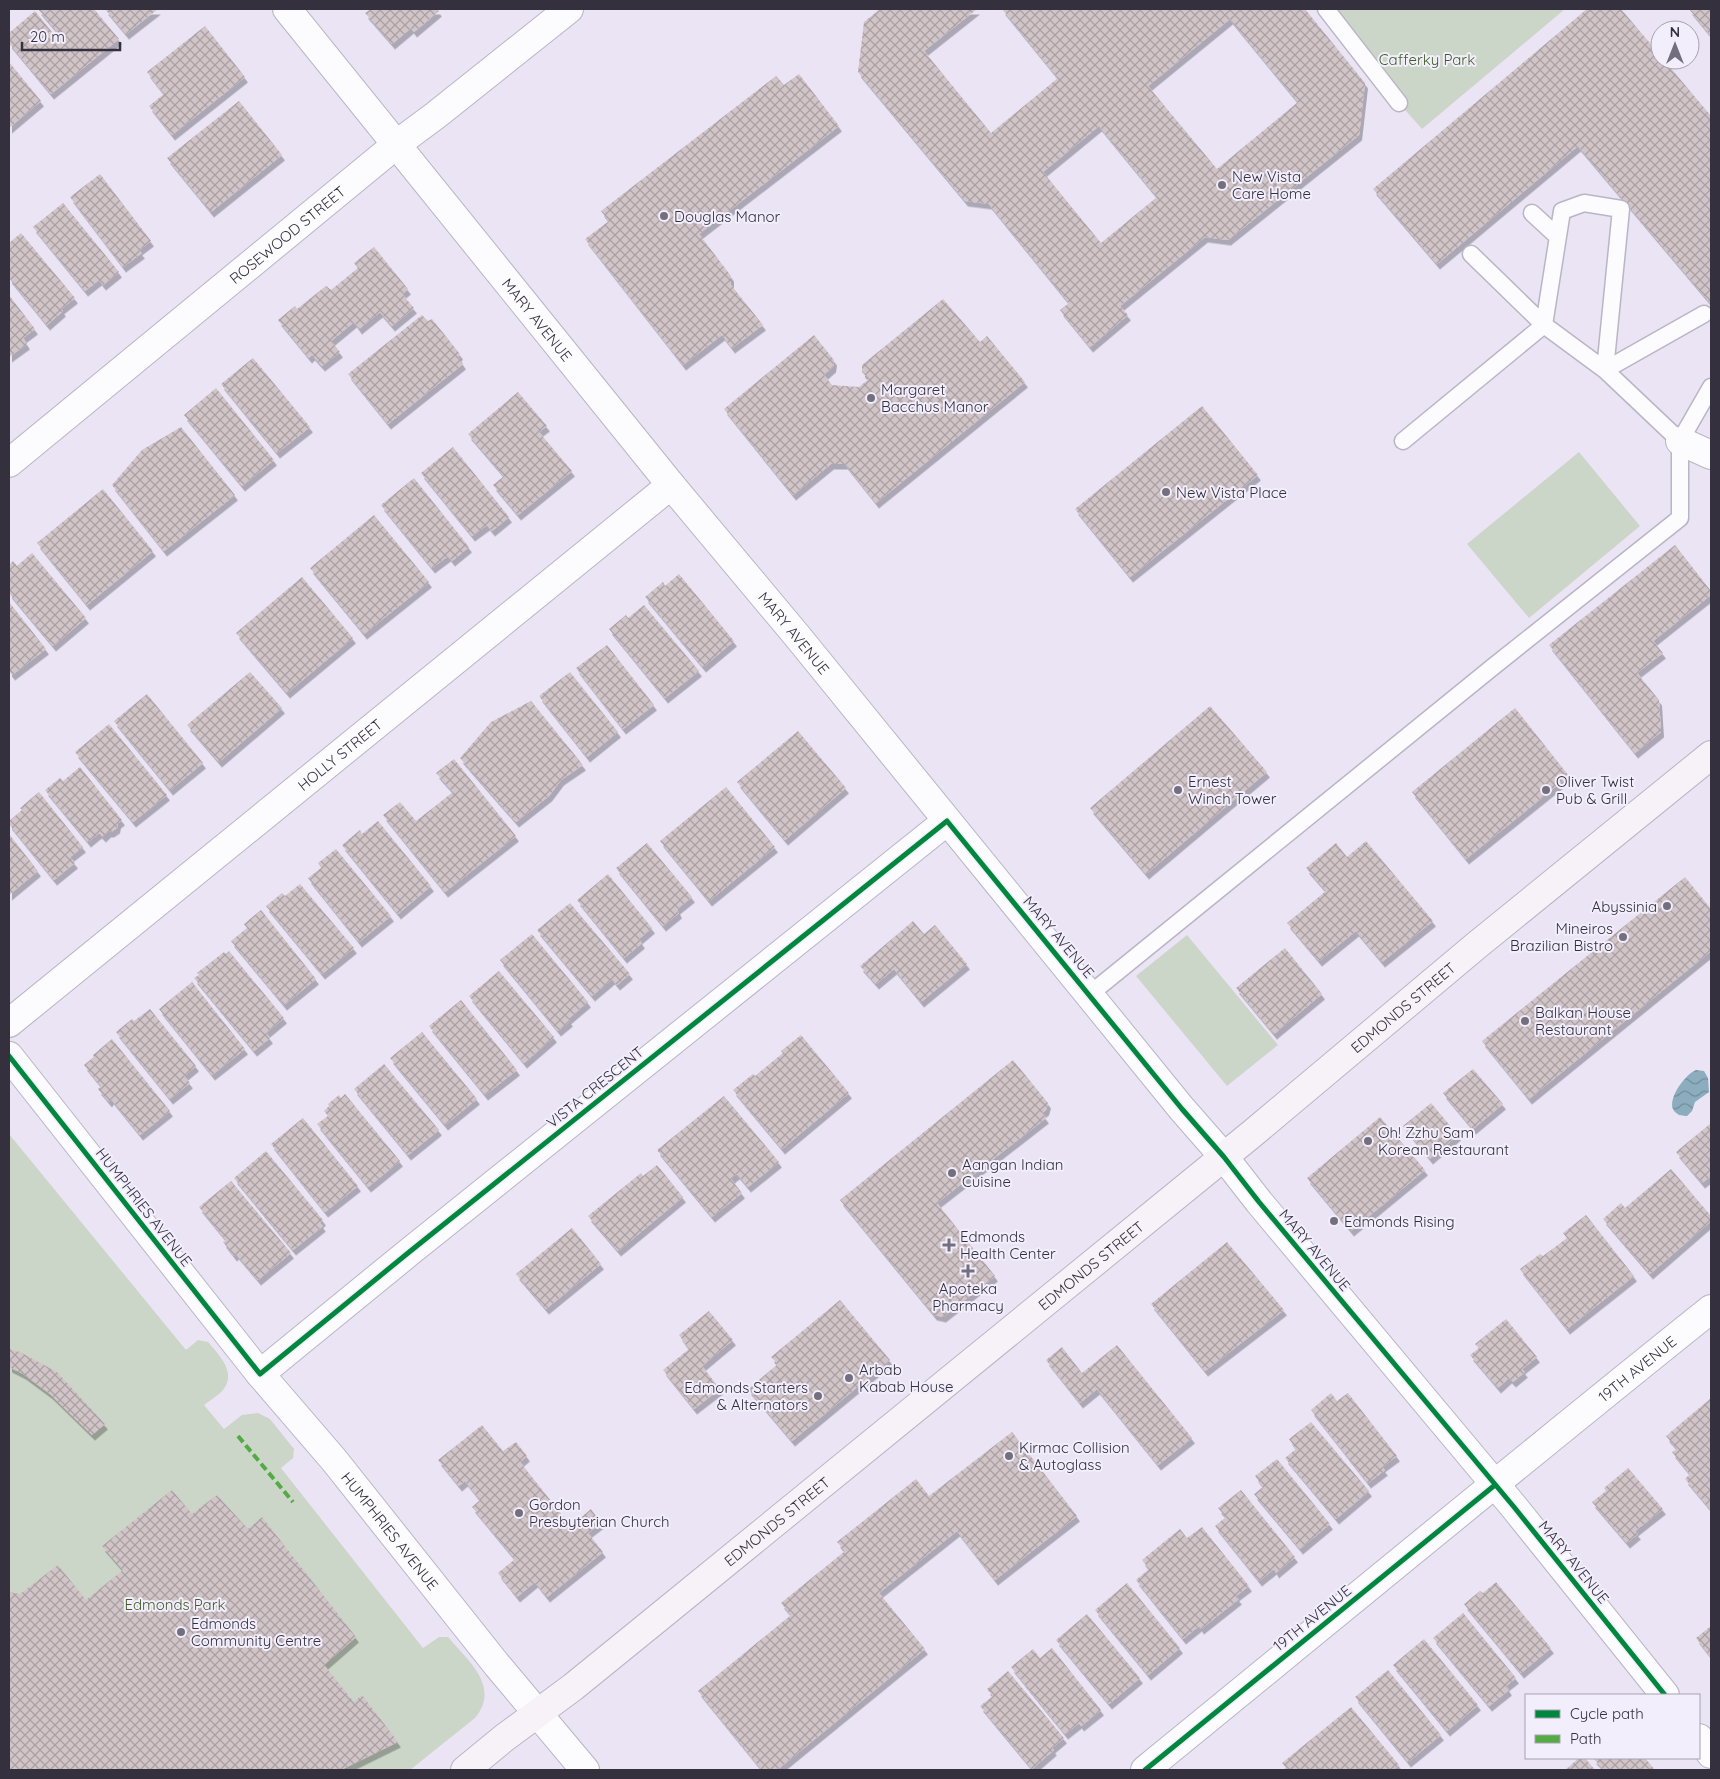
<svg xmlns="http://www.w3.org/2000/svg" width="1720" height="1779" font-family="Quicksand,sans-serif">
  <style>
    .green { fill: #ccd6c8 }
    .water { fill: url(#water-waves) }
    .building { fill: url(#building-cross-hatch); fill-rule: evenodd; filter: url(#shadow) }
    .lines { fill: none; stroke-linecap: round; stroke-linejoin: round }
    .lane-casing { stroke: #bab5c4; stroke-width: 19 }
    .street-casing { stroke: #bab5c4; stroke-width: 30 }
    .secondary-casing { stroke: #bab5c4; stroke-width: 30 }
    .lane { stroke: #fcfbfe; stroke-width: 16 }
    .street { stroke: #fcfbfe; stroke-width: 28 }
    .secondary { stroke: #f7f2f8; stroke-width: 28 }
    .quiet { stroke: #54ab46; stroke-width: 4; stroke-dasharray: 8 4; stroke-linecap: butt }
    .cycleway-casing { stroke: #f2eefc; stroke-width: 8 }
    .cycleway { stroke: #00873e; stroke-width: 5 }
    .poi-dot { fill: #746f7e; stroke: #f2eefc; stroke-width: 2 }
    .labels { text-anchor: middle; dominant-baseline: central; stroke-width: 4; stroke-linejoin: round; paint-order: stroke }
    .park-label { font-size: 15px; fill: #3f5d24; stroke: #f2eefc }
    .poi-label { font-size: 15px; fill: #34303e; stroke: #f2eefc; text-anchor: start }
    .street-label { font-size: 15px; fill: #34303e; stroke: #f2eefc }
  </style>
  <defs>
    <pattern id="water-waves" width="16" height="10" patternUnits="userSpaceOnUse" patternTransform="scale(1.25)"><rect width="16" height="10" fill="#8badbe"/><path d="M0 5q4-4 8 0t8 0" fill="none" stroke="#728d9c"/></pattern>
    <pattern id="building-cross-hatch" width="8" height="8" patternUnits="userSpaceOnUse" patternTransform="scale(1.25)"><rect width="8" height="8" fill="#d1c5c8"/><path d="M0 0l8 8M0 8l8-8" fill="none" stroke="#aaa0a4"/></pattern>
    <filter id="shadow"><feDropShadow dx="3" dy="5.5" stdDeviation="0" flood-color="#0004"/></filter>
  </defs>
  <rect width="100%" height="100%" fill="#eae4f5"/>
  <path class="green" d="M1326 9H1565L1422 129 1399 103Z
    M1579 452 1640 526 1529 618 1467 544Z
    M1187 935 1278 1045 1227 1086 1136 976Z
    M9 1134 186 1350 198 1340 208 1342C219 1355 237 1372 223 1390 218 1396 210 1400 204 1405L224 1429 242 1415 258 1413 270 1419 294 1449 293 1458 281 1468 423 1648 439 1637H448C468 1661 501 1686 475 1718L410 1770H9Z"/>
  <path class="water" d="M1696 1070 1704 1071 1708 1078 1709 1092 1695 1102 1692 1111 1687 1116 1679 1115C1677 1113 1674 1112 1673 1109 1668 1097 1686 1074 1696 1070Z"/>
  <path class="building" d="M38 9H94L119 39 51 94 9 43V33L35 11 56 37 59 34Z
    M105 9H158L126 34Z
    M371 9H437L439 11 414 32 411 28 392 44 365 13Z
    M880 9H977L924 51 991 133 1058 78 1002 9H1305L1365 83 1359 135 1228 240 1205 237 1120 306 1128 315 1090 347 1060 310 1069 303 989 204 965 201 858 72 864 22ZM1230 19 1298 102 1217 169 1148 86ZM1099 126 1157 197 1101 243 1043 172Z
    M1587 9H1621L1660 55V60H1664L1711 116V304L1578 146 1437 264 1373 189Z
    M1689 9H1711V36Z
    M205 26 245 77 172 135 149 106 164 94 147 72Z
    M9 62 41 101 9 128Z
    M799 74 839 126 699 234 731 276V285L763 325 732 348 722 335 683 365 585 239 609 221 601 211 776 76 784 85Z
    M239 101 282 155 211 212 167 158Z
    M100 174 151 241 139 250 142 253 123 267 70 197Z
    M63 203 119 272 103 285 99 280 85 291 33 227Z
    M21 233 75 298 61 309 63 311 47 325 9 278V243Z
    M374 247 408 289 402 294 414 308 392 326 380 312 359 329 354 322 331 341 340 352 322 366 312 355 309 358 278 320 295 306 297 309 326 286 331 290 358 268 354 263Z
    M9 295 35 329 23 338 27 344 9 357Z
    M943 299 980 342 987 336 1025 382 876 503 845 464H831L793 495 724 409 814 335 834 360 833 367 824 375 832 385 859 387 869 379 862 372V365Z
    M422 315 428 321 432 319 460 354 458 357 463 364 388 424 348 374Z
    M253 358 310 427 277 453 221 384Z
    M216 388 274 460 242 486 184 415Z
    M518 392 547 426 539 432 572 471 518 515 493 485 504 476 468 434Z
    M1202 406 1258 475 1130 577 1075 509Z
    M181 427 235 495 164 551 112 485 142 450Z
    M453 447 509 517 492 531 487 525 472 536 421 473Z
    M414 478 469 547 452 561 448 556 432 568 381 505Z
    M103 489 153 551 87 605 37 543Z
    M374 515 429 582 364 634 310 568Z
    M1675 545 1711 591V595L1653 641 1663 653 1637 673 1659 700 1661 732 1635 753 1549 645Z
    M32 553 86 618 53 646 9 593V565L13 561 17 566Z
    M679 574 734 641 703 667 645 597 663 582 665 586Z
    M302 577 353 638 287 693 236 633Z
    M9 602 46 649 12 675 9 671Z
    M644 605 699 671 665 698 609 629 626 615 628 618Z
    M607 645 654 705 623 729 576 668Z
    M250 672 282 708 219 762 187 725Z
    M570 672 618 732 587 757 539 696Z
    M147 694 203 763 170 790 114 721Z
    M531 701 583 765 561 780 549 796 516 822 460 758 491 722Z
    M1210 706 1267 772 1146 874 1090 808Z
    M1515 708 1569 776 1466 859 1412 792Z
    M109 724 167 795 133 822 75 752Z
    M798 731 846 788 785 840 737 782Z
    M454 759 516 836 445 892 383 815 400 802 416 821 434 807 453 792 436 773Z
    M80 767 122 820 118 823 117 828 111 832H108L103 837 99 833 88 842 45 790 60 778 63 781Z
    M726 787 775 847 709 901 660 841Z
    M39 792 83 847 70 857 75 863 54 880 9 824V821L22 810 20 808Z
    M378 821 431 886 398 914 342 845 360 830 362 834Z
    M9 834 38 871 9 895Z
    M1366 841 1433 921 1382 962 1356 931 1319 961 1287 923 1326 891 1306 868 1336 843 1347 857Z
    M647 843 692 897 677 909 679 913 663 926 616 868Z
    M336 849 391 916 359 942 308 878 321 868 318 863Z
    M608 874 652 928 639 939 642 943 624 958 577 900Z
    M1685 877 1711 909V951L1529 1099 1482 1041Z
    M300 884 354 948 322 974 266 906 282 893 285 896Z
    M570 903 630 974 617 985 612 979 592 996 537 930Z
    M261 910 316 979 284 1005 231 941 247 928 244 924Z
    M913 921 924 934 935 925 967 964 921 1002 894 969 876 984 860 966Z
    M532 934 588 1002 568 1019 570 1021 558 1031 500 960Z
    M1285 948 1322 994 1274 1034 1236 988Z
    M229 951 284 1018 266 1033 270 1038 254 1051 194 978 199 975 197 973 224 952 226 954Z
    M499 971 554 1037 524 1063 469 996Z
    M192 982 245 1049 212 1075 159 1009Z
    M461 1000 517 1070 485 1095 429 1026Z
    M150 1009 196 1066 184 1076 190 1083 170 1099 116 1032 132 1019 134 1021Z
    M422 1032 477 1099 445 1125 390 1058Z
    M801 1035 849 1093 782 1149 733 1090 753 1074 755 1076 783 1053 781 1051Z
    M112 1039 170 1111 140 1135 111 1099 109 1102 98 1089 101 1086 84 1065 94 1057 93 1055Z
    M1013 1060 1048 1103 1046 1110 1042 1113 1046 1118 937 1203 995 1276 943 1317 934 1315 840 1200Z
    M384 1064 439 1130 408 1155 354 1089Z
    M1473 1069 1503 1104 1473 1129 1443 1093Z
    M345 1094 400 1161 368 1187 317 1124 328 1116 324 1111 329 1106 328 1104 339 1095 341 1098Z
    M724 1096 779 1162 748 1187 737 1174 734 1176 731 1179 742 1193 712 1217 657 1150Z
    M1431 1103 1458 1135 1430 1159 1403 1126Z
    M1380 1117 1425 1170 1351 1231 1307 1178Z
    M303 1118 358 1186 325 1212 271 1144Z
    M1711 1123V1176L1702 1183 1676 1152Z
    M266 1151 323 1220 320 1223 323 1226 293 1250 234 1178Z
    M657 1165 683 1197 618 1251 588 1216 641 1173 643 1176Z
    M1671 1169 1711 1216V1221L1650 1274 1603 1219 1621 1203 1625 1208Z
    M231 1181 291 1253 258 1280 236 1254 234 1256 223 1242 226 1240 199 1207Z
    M1586 1215 1634 1276 1567 1329 1520 1269 1540 1254 1543 1256 1567 1238 1563 1233Z
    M572 1228 601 1264 546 1309 516 1274Z
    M1227 1242 1284 1310 1205 1371 1151 1304Z
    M840 1300 890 1360 792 1441 748 1389 778 1364 771 1357Z
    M709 1311 733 1340 702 1366 720 1389 694 1409 663 1370 689 1349 679 1335Z
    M1506 1319 1537 1357 1522 1369 1525 1372 1513 1382 1509 1378 1498 1388 1470 1355 1479 1348 1475 1344Z
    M1117 1345 1192 1438 1158 1465 1097 1389 1080 1403 1046 1360 1062 1347 1082 1373Z
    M9 1349 20 1352 57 1372 105 1424 92 1435 50 1394 23 1374 9 1367Z
    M1331 1393 1337 1401 1348 1393 1397 1456 1382 1467 1385 1470 1368 1483 1311 1410Z
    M1711 1398V1510L1685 1479 1690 1474 1672 1452 1677 1449 1666 1436Z
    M1311 1422 1369 1491 1336 1519 1285 1458 1296 1449 1289 1439Z
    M482 1425 503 1451 516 1442 527 1456 520 1462 571 1526 591 1509 601 1523 588 1533 603 1552 547 1597 535 1582 517 1597 498 1573 515 1559 472 1507 480 1500 465 1481 459 1486 438 1460Z
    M1012 1432 1077 1516 995 1580 957 1531 879 1593 925 1649 777 1770H762L698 1691 791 1615 781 1603 845 1551 837 1542 916 1479 929 1496Z
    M1277 1459 1330 1524 1300 1549 1254 1494 1263 1487 1255 1476Z
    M1628 1468 1663 1509 1635 1531 1638 1534 1627 1543 1592 1502 1606 1491 1604 1488Z
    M172 1490 192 1514 217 1495 248 1529 262 1517 356 1637 324 1665 354 1702 362 1695 398 1742 341 1770H9V1592L20 1594 58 1565 86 1600 123 1570 102 1546Z
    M1241 1490 1295 1557 1276 1573 1274 1569 1259 1581 1215 1526 1226 1517 1218 1508Z
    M1202 1527 1249 1586 1236 1596 1239 1599 1201 1629 1199 1626 1183 1639 1136 1580 1149 1569 1142 1560 1180 1529 1187 1538Z
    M1496 1582 1551 1648 1521 1673 1464 1604 1480 1591 1483 1593Z
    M1127 1583 1180 1648 1148 1675 1095 1610Z
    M1463 1613 1516 1678 1506 1686 1509 1690 1489 1706 1433 1638Z
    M1087 1614 1140 1678 1109 1704 1056 1640Z
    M1711 1626V1657L1696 1638Z
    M1424 1639 1478 1705 1447 1731 1393 1665Z
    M1052 1648 1101 1710 1081 1726 1079 1723 1065 1734 1011 1667 1033 1649 1040 1658Z
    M1388 1670 1441 1735 1408 1762 1355 1697Z
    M1008 1671 1064 1738 1052 1748 1054 1750 1032 1769 980 1706 993 1696 987 1689Z
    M1351 1707 1399 1765 1393 1770H1288L1282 1763Z
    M1579 1758H1585L1595 1770H1565Z
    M1593 1758H1645L1655 1770H1604Z"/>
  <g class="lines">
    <g class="lane-casing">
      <path id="lane" d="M1326 9 1399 103
        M1532 213 1558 237
        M1471 254 1544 325
        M1544 325 1562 211 1584 203 1621 209 1605 370
        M1605 370 1704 314
        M1403 441 1544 325 1605 370 1680 441
        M1090 994 1494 666 1680 518V441L1711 387"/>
    </g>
    <g class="street-casing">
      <g id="street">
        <path id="s1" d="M287 9 671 485 798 637 1182 1109 1224 1157 1259 1202 1514 1507 1665 1695"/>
        <path d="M1680 441 1711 455"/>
        <path id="s2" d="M9 463 397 144 436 115 569 9"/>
        <path id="s3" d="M9 1023 671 485"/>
        <path id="s4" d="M9 1056 260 1374 334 1460 497 1665 585 1770"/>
        <path d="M260 1374 408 1253 947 821"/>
        <path d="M1699 1738 1711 1754"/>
        <path id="s5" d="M1145 1770C1334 1616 1521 1461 1711 1309"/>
      </g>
    </g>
    <g class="secondary-casing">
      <g id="secondary">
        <path id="s6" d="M465 1770 504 1738 573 1687 653 1622 1253 1133 1477 945 1711 755"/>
      </g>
    </g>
    <use href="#lane" class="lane"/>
    <use href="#street" class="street"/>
    <use href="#secondary" class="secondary"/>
    <path class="quiet" d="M238 1436 293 1502"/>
    <g class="cycleway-casing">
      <path id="cycleway" d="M9 1056 260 1374 408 1253 947 821 1182 1109 1224 1157 1259 1202 1514 1507 1665 1695
        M1145 1770 1495 1485"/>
    </g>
    <use href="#cycleway" class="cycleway"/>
  </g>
  <g class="poi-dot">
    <circle cx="1222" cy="185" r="5"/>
    <circle cx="664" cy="216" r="5"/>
    <circle cx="871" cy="398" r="5"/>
    <circle cx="1166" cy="492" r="5"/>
    <circle cx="1178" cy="790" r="5"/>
    <circle cx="1546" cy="790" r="5"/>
    <circle cx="1667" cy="906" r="5"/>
    <circle cx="1623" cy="937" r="5"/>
    <circle cx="1525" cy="1021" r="5"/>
    <circle cx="1368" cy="1141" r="5"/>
    <circle cx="952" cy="1173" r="5"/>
    <circle cx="1334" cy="1221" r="5"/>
    <path d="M946.5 1237.5h5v5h5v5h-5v5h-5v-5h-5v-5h5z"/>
    <path d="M965.5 1263.5h5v5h5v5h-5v5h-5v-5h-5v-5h5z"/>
    <circle cx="849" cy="1378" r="5"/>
    <circle cx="818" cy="1396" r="5"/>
    <circle cx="1009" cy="1456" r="5"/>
    <circle cx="519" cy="1513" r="5"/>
    <circle cx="181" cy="1632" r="5"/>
  </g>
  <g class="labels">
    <g class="park-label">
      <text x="1427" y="59">Cafferky Park</text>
      <text x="175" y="1604">Edmonds Park</text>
    </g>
    <g class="poi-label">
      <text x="1232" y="176">New Vista<tspan x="1232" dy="17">Care Home</tspan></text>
      <text x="674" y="216">Douglas Manor</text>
      <text x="881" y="389">Margaret<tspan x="881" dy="17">Bacchus Manor</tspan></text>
      <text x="1176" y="492">New Vista Place</text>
      <text x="1188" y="781">Ernest<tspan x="1188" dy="17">Winch Tower</tspan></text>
      <text x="1556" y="781">Oliver Twist<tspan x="1556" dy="17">Pub &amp; Grill</tspan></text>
      <text x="1657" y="906" text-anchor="end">Abyssinia</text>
      <text x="1613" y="928" text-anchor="end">Mineiros<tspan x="1613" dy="17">Brazilian Bistro</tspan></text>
      <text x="1535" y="1012">Balkan House<tspan x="1535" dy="17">Restaurant</tspan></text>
      <text x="1378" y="1132">Oh! Zzhu Sam<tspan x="1378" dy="17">Korean Restaurant</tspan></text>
      <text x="962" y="1164">Aangan Indian<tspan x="962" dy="17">Cuisine</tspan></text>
      <text x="1344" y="1221">Edmonds Rising</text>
      <text x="960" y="1236">Edmonds<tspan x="960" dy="17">Health Center</tspan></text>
      <text x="968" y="1288" text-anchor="middle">Apoteka<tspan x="968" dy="17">Pharmacy</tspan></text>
      <text x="859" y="1369">Arbab<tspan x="859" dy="17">Kabab House</tspan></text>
      <text x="808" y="1387" text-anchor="end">Edmonds Starters<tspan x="808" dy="17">&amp; Alternators</tspan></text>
      <text x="1019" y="1447">Kirmac Collision<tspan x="1019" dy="17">&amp; Autoglass</tspan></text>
      <text x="529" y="1504">Gordon<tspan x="529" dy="17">Presbyterian Church</tspan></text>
      <text x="191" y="1623">Edmonds<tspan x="191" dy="17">Community Centre</tspan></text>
    </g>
    <g class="street-label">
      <text stroke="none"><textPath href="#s2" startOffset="360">ROSEWOOD STREET</textPath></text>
      <text stroke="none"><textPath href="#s1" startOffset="399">MARY AVENUE</textPath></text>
      <text stroke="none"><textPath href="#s1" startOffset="804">MARY AVENUE</textPath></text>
      <text stroke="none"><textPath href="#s3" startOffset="426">HOLLY STREET</textPath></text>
      <text transform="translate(1059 937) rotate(50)">MARY AVENUE</text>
      <text stroke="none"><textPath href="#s6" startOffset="1209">EDMONDS STREET</textPath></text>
      <text transform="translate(595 1087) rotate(-39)">VISTA CRESCENT</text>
      <text transform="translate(144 1207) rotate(52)">HUMPHRIES AVENUE</text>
      <text transform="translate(1315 1250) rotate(50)">MARY AVENUE</text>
      <text stroke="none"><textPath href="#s6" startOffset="804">EDMONDS STREET</textPath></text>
      <text stroke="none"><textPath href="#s5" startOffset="635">19TH AVENUE</textPath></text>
      <text stroke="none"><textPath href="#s6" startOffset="399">EDMONDS STREET</textPath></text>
      <text stroke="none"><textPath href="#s4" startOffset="609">HUMPHRIES AVENUE</textPath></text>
      <text transform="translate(1574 1562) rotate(51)">MARY AVENUE</text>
      <text transform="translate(1312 1618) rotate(-39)">19TH AVENUE</text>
    </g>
  </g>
  <rect width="1720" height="1779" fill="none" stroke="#34303e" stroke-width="20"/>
  <rect x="1525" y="1694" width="175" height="65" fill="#f2eefc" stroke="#a6a2b0"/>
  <rect x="1535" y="1710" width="25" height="8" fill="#00873e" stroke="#a6a2b0"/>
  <text x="1570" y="1719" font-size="15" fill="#34303e">Cycle path</text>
  <rect x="1535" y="1735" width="25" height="8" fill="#54ab46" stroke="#a6a2b0"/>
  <text x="1570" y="1744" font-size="15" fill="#34303e">Path</text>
  <g transform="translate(1675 45)"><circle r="24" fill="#f2eefc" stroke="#a6a2b0"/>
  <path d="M0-4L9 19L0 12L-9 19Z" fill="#746f7e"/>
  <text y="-8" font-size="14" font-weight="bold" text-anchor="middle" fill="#34303e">N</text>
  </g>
  <path d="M22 42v8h98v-8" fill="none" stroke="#34303e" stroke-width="2.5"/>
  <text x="30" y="42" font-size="15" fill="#34303e" stroke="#f2eefc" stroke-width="4" paint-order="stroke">20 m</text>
</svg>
